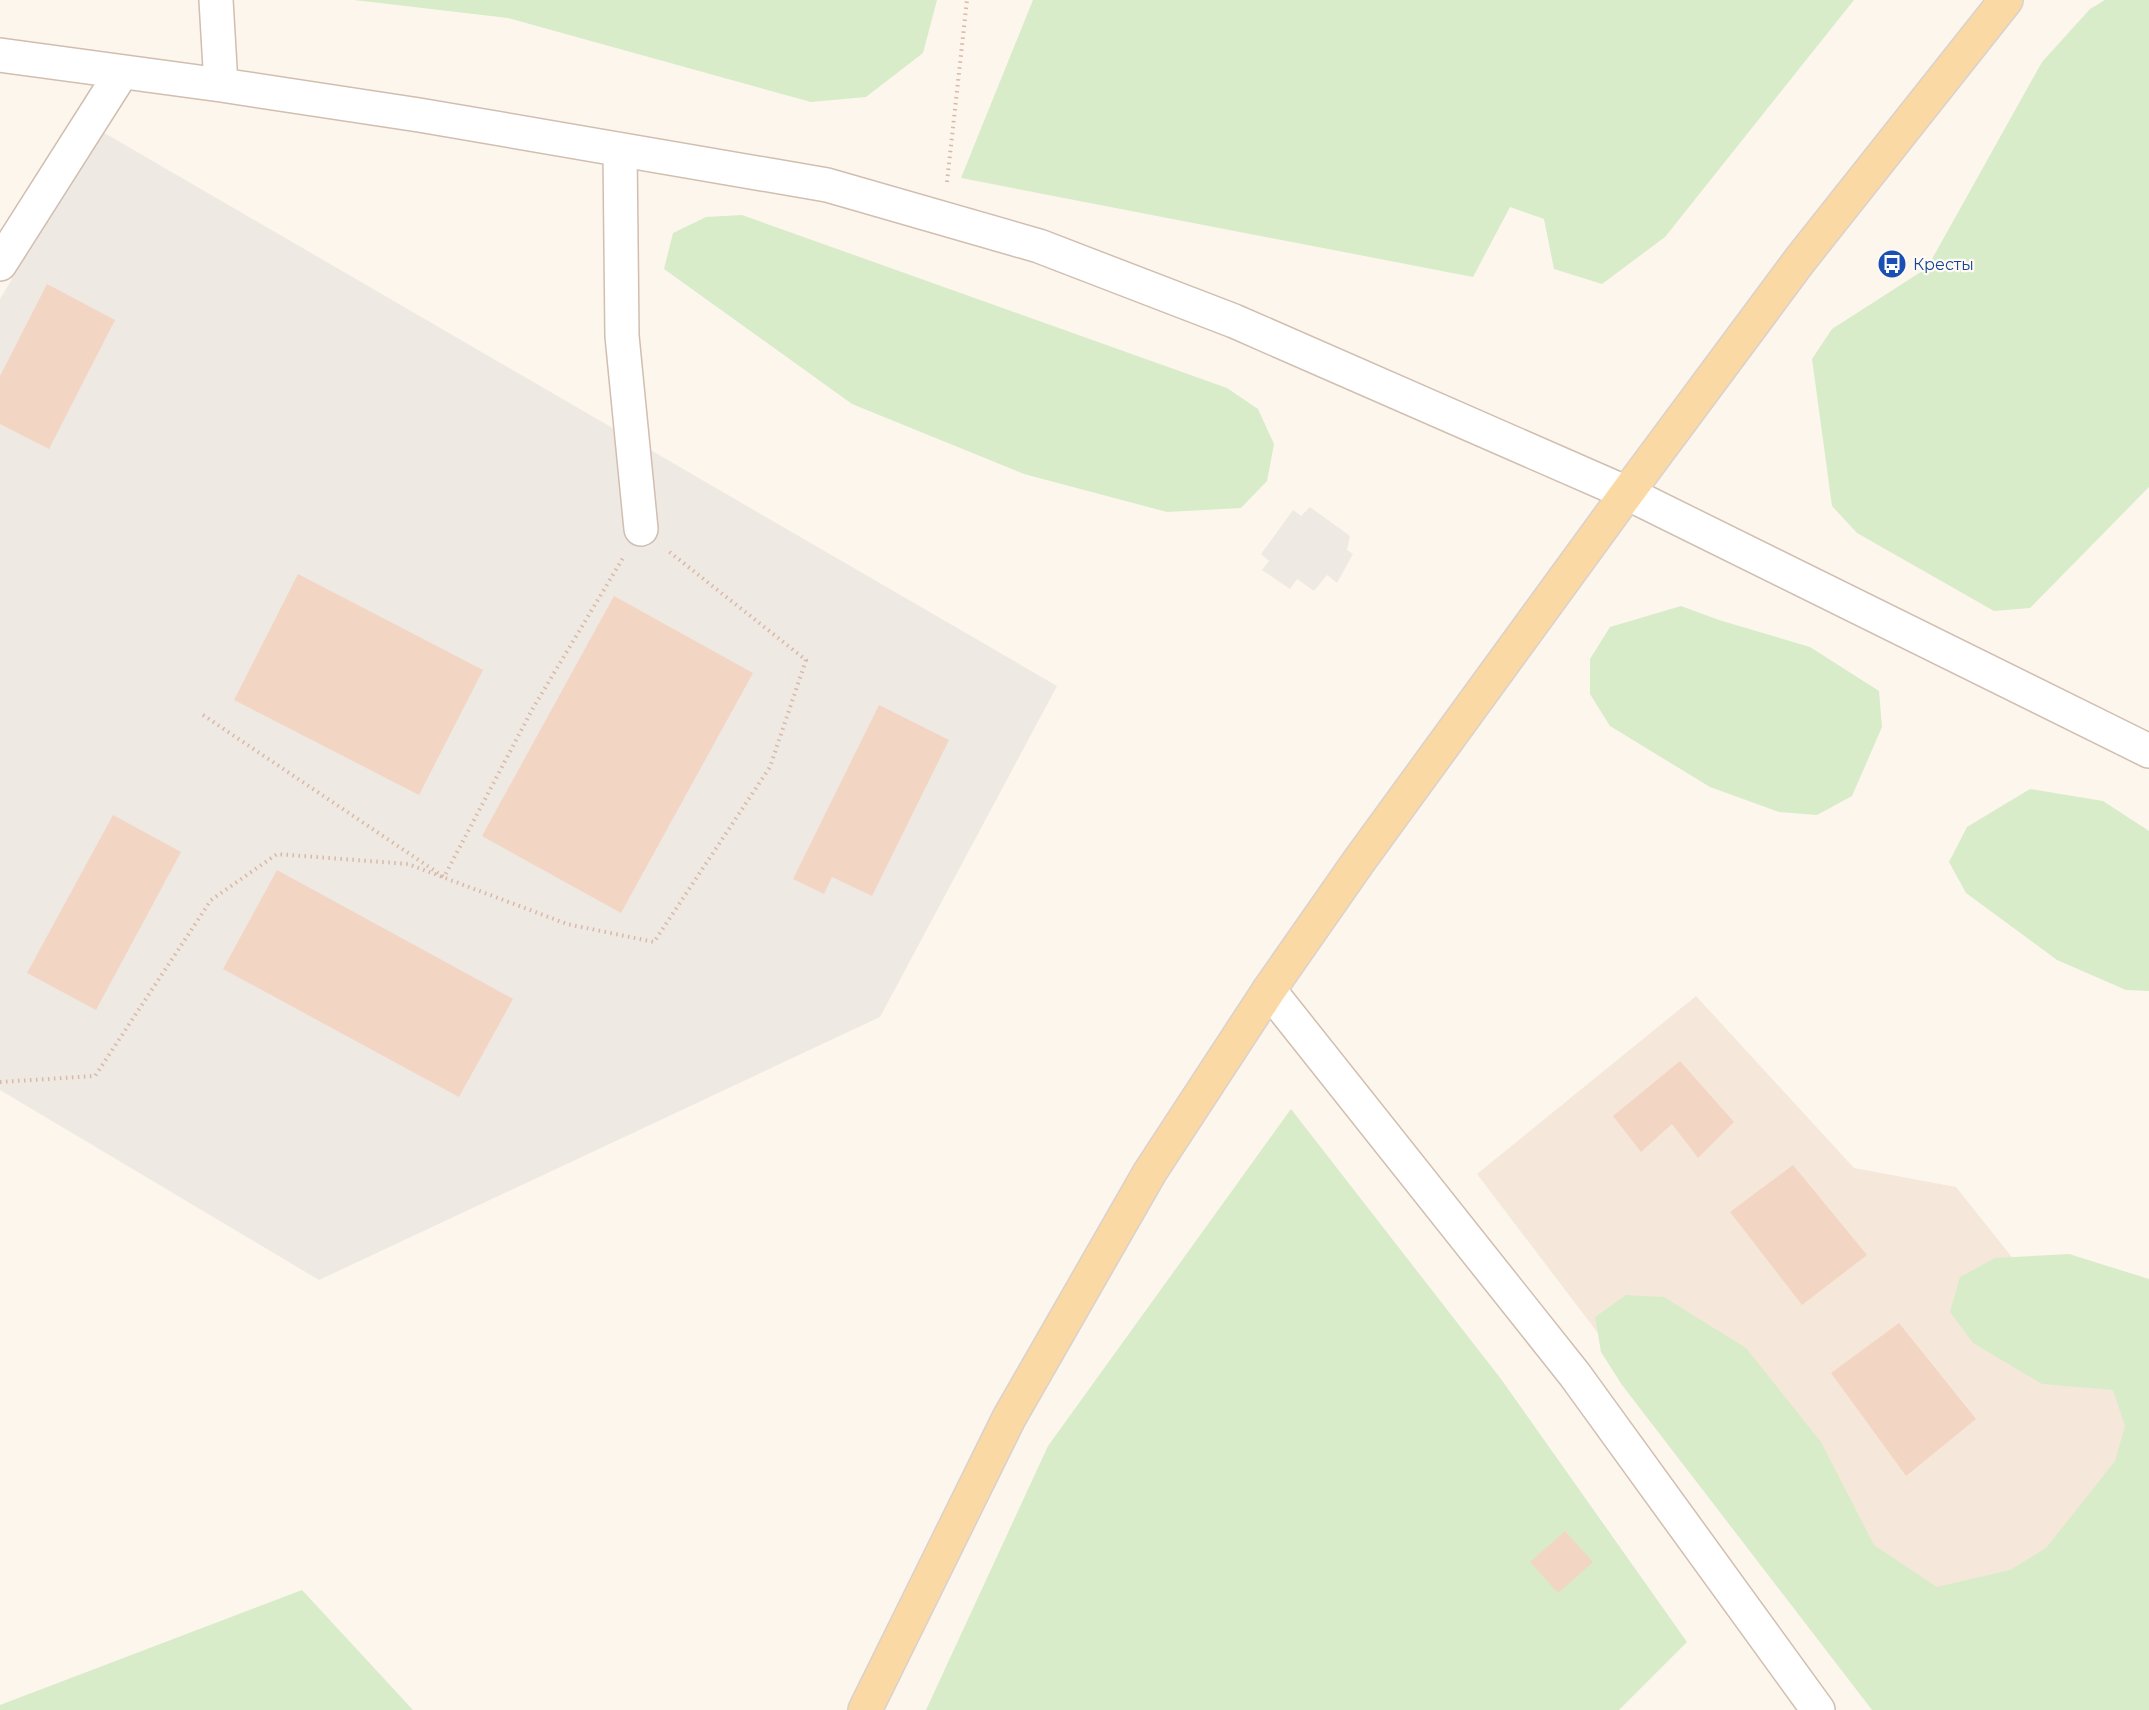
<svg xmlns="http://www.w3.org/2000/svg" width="2149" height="1710" font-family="Montserrat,sans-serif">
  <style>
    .residential { fill: #f5e8da }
    .industrial { fill: #efe9e4 }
    .green { fill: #d8ecc9 }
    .building { fill: #f3d5c3 }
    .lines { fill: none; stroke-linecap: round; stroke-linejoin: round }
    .minor-casing { stroke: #d1beb0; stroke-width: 36 }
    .major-casing { stroke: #dad1cd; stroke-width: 36 }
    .path { stroke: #d9b8a5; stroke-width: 4; stroke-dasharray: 1.5 4.5; stroke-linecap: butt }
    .minor { stroke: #fff; stroke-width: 33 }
    .major { stroke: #fbd9a5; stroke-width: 33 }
    .labels { text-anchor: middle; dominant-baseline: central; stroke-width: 4.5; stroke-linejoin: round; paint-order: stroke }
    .transit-label { font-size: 16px; fill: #164399; stroke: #fffaf3; text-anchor: start }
  </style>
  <rect width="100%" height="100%" fill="#fdf6ec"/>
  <path class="residential" d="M1696 996 1854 1168 1956 1187 2149 1429V1526L1883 1708 1477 1174Z"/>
  <path class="industrial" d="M101 131 1057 686 880 1017 319 1280 0 1090V299Z
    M1310 507 1350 536 1347 550 1353 554 1337 583 1327 575 1314 591 1297 579 1290 589 1262 570 1269 561 1261 554 1293 510 1301 516Z"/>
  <path class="green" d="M354 0H353H937L923 53 866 97 811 102 508 18Z
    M1033 0H1854L1665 237 1602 284 1554 269 1544 219 1510 207 1473 277 961 178Z
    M2105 0H2149V487L2030 608 1994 611 1857 533 1832 506 1812 359 1832 329 1927 268 2042 62 2090 9Z
    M742 215 1227 388 1258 409 1274 444 1267 481 1241 508 1167 512 1024 474 852 404 664 269 673 233 706 217Z
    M1681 606 1719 620 1810 647 1879 691 1882 727 1852 796 1817 815 1779 812 1710 787 1610 726 1590 694V659L1610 627Z
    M2030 789 2103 801 2149 831V991L2126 990 2057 960 1966 893 1949 862 1967 827Z
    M1291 1109 1501 1379 1687 1642 1619 1710H926L1048 1446Z
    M2069 1254 2149 1279V1710H1872L1622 1385 1601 1352 1595 1317 1626 1295 1664 1297 1746 1348 1821 1442 1874 1545 1937 1587 2010 1570 2046 1548 2115 1461 2125 1426 2113 1390 2042 1384 1973 1343 1950 1312 1960 1277 1995 1258Z
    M302 1590 413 1710H0V1705Z"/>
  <path class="building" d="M47 284 115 320 49 449 0 424V376Z
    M298 574 483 670 419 795 234 700Z
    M614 596 753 673 621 913 482 836Z
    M879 705 949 740 872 896 832 877 824 894 793 879Z
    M113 815 181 852 96 1010 27 973Z
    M277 870 513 999 459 1097 223 969Z
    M1680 1061 1734 1122 1698 1158 1672 1124 1641 1152 1613 1116Z
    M1793 1165 1867 1255 1802 1305 1730 1212Z
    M1899 1323 1976 1419 1906 1476 1831 1373Z
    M1565 1531 1593 1562 1558 1593 1530 1562Z"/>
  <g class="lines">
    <g class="minor-casing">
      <path id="minor" d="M216 0 221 85
        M0 55 221 85 419 115 827 185 1039 246 1234 321 1627 493 2149 751
        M620 150 622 336 641 529
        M0 264 122 72
        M1269 990 1575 1375 1818 1710"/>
    </g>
    <g class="major-casing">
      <path id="major" d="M865 1710 1009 1418 1150 1172 1269 990 1359 861 1627 493 1800 260 2006 0"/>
    </g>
    <path class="path" d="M947 182 967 0
      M203 715 444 877 533 708 623 558
      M0 1082 95 1076 211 900 277 854 408 864 567 924 654 942 770 767 806 660 667 550"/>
    <use href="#minor" class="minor"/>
    <use href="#major" class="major"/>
  </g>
  <defs>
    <g id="bus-disc" transform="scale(1.5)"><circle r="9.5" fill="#1a4fb4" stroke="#fffaf3"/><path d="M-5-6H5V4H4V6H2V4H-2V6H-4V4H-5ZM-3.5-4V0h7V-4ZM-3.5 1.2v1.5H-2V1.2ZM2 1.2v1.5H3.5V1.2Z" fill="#fff"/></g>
  </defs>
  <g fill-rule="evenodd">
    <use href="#bus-disc" x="1892" y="264"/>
  </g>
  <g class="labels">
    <g class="transit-label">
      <text x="1913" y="264">Кресты</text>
    </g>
  </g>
</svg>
